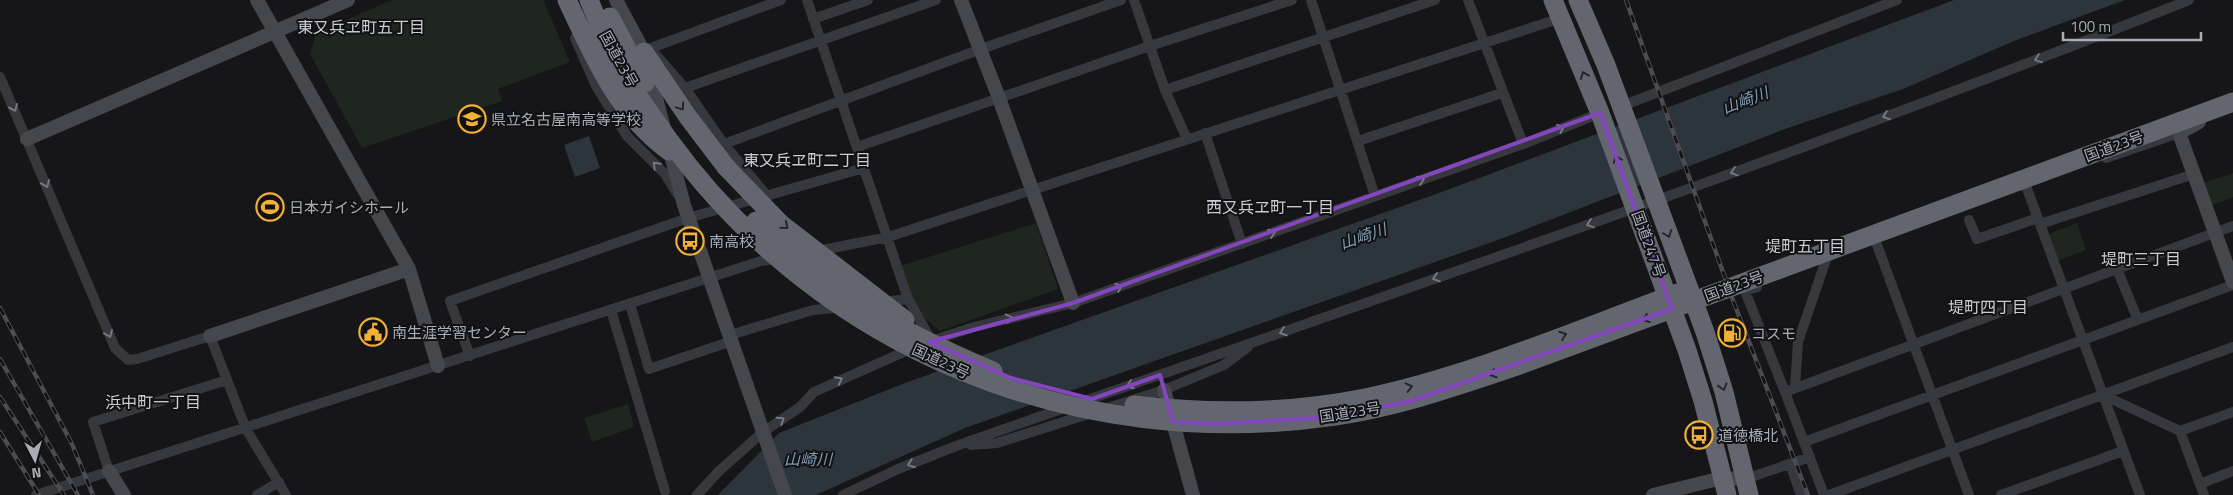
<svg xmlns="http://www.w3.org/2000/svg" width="2233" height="495" font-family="'Titillium Web','Noto Sans JP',sans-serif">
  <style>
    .green { fill: #1e261f }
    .water { fill: #2c353c }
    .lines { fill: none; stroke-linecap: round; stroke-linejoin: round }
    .street { stroke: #37383d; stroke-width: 10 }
    .secondary { stroke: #45474d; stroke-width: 14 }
    .highway { stroke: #63666e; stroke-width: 19 }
    .rail-casing { stroke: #4a4c52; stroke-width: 4.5 }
    .rail { stroke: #111113; stroke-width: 2.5; stroke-dasharray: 8; stroke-linecap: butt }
    .highway-bridge { stroke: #63666e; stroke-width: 19 }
    .oneway { stroke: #757881 }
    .oneway2 { stroke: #26262a }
    .marked { fill: none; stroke: #8446be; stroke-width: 4; stroke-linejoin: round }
    .labels { text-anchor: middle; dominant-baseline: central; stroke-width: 4; stroke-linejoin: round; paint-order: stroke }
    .street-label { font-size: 15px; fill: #a8adb8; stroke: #111113 }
    .poi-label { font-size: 15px; fill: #a8adb8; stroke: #111113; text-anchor: start }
    .neighbourhood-label { font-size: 16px; fill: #c9ccd4; stroke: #111113 }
    .water-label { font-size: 16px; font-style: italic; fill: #7f9bb3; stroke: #111113 }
  </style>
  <rect width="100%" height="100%" fill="#161618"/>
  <path class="green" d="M392 0H543L570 62 498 89 502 101 362 148 310 54 316 33Z
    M2233 173V197L2210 206 2203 183Z
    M1036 223 1058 289 940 331C912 309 911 299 900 266Z
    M2077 223 2086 250 2057 261 2048 234Z
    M628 404 634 427 592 442 584 418Z"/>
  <path class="water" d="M1954 0H2125L2014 41 1903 89 1788 128 1506 237 965 428 816 495H718L779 433 905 383 1439 193Z
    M589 136 600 168 575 177 564 145Z"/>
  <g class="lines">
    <path class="street" d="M807 0 908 299 931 340
      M1134 0 1165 90 1187 139
      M1311 0 1375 196
      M1468 0 1523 144
      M813 19 868 0
      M575 38 596 86 627 136 665 174 678 195
      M650 48 685 88 724 144 767 196
      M651 48 781 0
      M0 77 115 348 128 360 137 359 210 336 246 429 286 495
      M685 88 936 0
      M1165 90 1435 0
      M1622 106 1897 0
      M1205 133 1242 244
      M1358 141 1502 93
      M724 144 981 49 1121 0
      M857 147 1150 46 1292 0
      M2106 158 2179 133
      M2026 186 2140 495
      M1969 220 1977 239 2038 218
      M2040 224 2194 174
      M1876 242 1969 495
      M817 251 888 237 1561 18
      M2117 269 2138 320
      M1757 287 1745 291 1785 392
      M882 302 908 299
      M630 304 649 369 732 341
      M611 310 665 491
      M730 335 813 310 843 307
      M928 342 974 327 1073 303 1523 144 1600 113
      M470 356 450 301 688 218 864 168
      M1795 387 1798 342 1826 260
      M2103 395 2180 431 2204 495
      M2180 431 2233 412
      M1804 442 2233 285
      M971 445 997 443 1164 390 1224 365 1248 347
      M1790 464 1801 495
      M109 471 93 422 227 380
      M1745 479 1810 457
      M2200 484 2233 471
      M36 495 761 261 781 258
      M257 495 279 482
      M697 495 719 471 763 432 800 407 814 392 915 347
      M843 495 898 469 956 446C1369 301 1783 162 2189 0
      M1824 495 1785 392 2233 226
      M1829 495 2233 347
      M2001 495 2123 451"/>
    <path class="secondary" d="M257 0 409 269 438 366
      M616 0 644 52 684 205 785 495
      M961 0 999 98 1073 303
      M2199 122 2179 133 2233 282
      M27 139 348 0
      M210 336 409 269
      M1164 390 1193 495
      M109 471 124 495
      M1653 495 1722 478 1745 479"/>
    <path class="highway" d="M1553 0 1600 113 1687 350 1703 401 1727 495
      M1578 0 1606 65 1705 332 1724 392 1749 495
      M644 52 688 117 726 167"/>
    <g class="rail-casing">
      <path id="rail" d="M1626 0 1734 303 1808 495
        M0 308 72 444 93 495
        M0 359 78 495
        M0 397 64 495
        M0 432 39 495"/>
    </g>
    <use href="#rail" class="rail"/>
    <path class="highway-bridge" d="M567 0C593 56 618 114 669 151
      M589 0C596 17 603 34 612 51 627 82 649 112 669 140 822 351 1077 454 1335 416 1398 407 1457 386 1517 366L2233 102
      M610 17 645 83
      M726 167 781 224 905 320
      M756 221C825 290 905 334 993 371
      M1134 405C1210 414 1289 413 1365 398 1470 376 1577 330 1678 293"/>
  </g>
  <defs><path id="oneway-chevron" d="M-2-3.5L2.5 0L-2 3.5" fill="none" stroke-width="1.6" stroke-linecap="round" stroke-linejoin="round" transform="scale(1.25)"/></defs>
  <g class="oneway">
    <use href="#oneway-chevron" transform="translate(2038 59) rotate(159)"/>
    <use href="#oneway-chevron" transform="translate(14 108) rotate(66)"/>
    <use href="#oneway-chevron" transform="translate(1886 116) rotate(159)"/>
    <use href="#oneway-chevron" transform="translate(1561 128) rotate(-22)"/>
    <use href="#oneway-chevron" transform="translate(656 165) rotate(-135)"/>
    <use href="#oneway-chevron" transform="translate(1734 172) rotate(161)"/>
    <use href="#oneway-chevron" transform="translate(1421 180) rotate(-19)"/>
    <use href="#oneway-chevron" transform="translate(46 184) rotate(67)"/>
    <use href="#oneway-chevron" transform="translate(1590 224) rotate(161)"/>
    <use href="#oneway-chevron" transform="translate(1272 233) rotate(-20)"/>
    <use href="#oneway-chevron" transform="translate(1436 278) rotate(161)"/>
    <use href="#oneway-chevron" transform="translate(1119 287) rotate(-19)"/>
    <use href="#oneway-chevron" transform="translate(1009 318) rotate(-13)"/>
    <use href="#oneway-chevron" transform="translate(1283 332) rotate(161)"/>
    <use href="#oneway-chevron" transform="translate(109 334) rotate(67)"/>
    <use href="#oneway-chevron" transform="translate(839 380) rotate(-27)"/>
    <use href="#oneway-chevron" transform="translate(1130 385) rotate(161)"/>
    <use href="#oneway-chevron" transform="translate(781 420) rotate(-34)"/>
    <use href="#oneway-chevron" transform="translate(911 464) rotate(159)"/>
  </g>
  <g class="oneway2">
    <use href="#oneway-chevron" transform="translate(1584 75) rotate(-112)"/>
    <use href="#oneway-chevron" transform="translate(681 107) rotate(56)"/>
    <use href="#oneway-chevron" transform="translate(1617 159) rotate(-111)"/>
    <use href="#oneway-chevron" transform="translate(785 226) rotate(40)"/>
    <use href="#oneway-chevron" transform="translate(1668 234) rotate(69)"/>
    <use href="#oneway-chevron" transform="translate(1646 319) rotate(160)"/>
    <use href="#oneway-chevron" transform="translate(1563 335) rotate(-20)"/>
    <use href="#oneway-chevron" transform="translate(1493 374) rotate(162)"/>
    <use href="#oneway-chevron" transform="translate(1409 387) rotate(-14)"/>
    <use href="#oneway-chevron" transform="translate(1723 387) rotate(73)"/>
  </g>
  <path class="marked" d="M1600 113 1672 309 1411 401 1332 417 1217 424 1173 422 1160 375 1092 399 1011 378 929 342 1073 303Z"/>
  <defs>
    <g id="school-ring" transform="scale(1.4375)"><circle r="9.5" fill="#111113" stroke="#f2b134" stroke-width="1.5"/><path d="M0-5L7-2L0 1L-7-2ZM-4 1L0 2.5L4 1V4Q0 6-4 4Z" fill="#f2b134"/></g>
    <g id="stadium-ring" transform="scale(1.4375)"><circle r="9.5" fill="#111113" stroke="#f2b134" stroke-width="1.5"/><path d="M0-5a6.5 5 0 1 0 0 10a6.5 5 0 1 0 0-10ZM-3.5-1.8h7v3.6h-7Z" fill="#f2b134"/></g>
    <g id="bus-ring" transform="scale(1.4375)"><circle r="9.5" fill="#111113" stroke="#f2b134" stroke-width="1.5"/><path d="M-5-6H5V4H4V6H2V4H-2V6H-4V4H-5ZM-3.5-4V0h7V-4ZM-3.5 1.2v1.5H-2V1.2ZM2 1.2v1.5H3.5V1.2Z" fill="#f2b134"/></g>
    <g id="civic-ring" transform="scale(1.4375)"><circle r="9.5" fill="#111113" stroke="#f2b134" stroke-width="1.5"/><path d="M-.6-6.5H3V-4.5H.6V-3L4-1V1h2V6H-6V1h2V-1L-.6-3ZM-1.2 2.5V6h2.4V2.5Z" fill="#f2b134"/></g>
    <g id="fuel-ring" transform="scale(1.4375)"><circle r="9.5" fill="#111113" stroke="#f2b134" stroke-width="1.5"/><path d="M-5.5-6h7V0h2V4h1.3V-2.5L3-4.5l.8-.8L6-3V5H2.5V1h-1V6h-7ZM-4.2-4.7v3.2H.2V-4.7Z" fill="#f2b134"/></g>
  </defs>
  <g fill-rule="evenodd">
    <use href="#school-ring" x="472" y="119"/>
    <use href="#stadium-ring" x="270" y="207"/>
    <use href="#bus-ring" x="690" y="241"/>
    <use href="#civic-ring" x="373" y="332"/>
    <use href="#fuel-ring" x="1732" y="333"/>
    <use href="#bus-ring" x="1699" y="435"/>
  </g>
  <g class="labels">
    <g class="street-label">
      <text transform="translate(619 59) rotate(61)">国道23号</text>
      <text transform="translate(2114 146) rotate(-20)">国道23号</text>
      <text transform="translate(1649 244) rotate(70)">国道247号</text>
      <text transform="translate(1734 286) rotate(-20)">国道23号</text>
      <text transform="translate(941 361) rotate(25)">国道23号</text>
      <text transform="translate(1350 412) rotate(-9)">国道23号</text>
    </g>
    <g class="poi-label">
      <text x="491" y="119">県立名古屋南高等学校</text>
      <text x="289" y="207">日本ガイシホール</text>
      <text x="709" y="241">南高校</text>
      <text x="392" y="332">南生涯学習センター</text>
      <text x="1751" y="333">コスモ</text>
      <text x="1718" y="435">道徳橋北</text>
    </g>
    <g class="neighbourhood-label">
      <text x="361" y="27">東又兵ヱ町五丁目</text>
      <text x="807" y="160">東又兵ヱ町二丁目</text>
      <text x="1270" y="207">西又兵ヱ町一丁目</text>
      <text x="1805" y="246">堤町五丁目</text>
      <text x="2141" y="259">堤町三丁目</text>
      <text x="1988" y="307">堤町四丁目</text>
      <text x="153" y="402">浜中町一丁目</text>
    </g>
    <g class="water-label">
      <text transform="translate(1745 100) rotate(-21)">山崎川</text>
      <text transform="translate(1363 236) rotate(-19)">山崎川</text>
      <text x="808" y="459">山崎川</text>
    </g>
  </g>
  <g transform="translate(35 460) rotate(174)" stroke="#111113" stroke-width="4" paint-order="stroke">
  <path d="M0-4L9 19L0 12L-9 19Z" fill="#a8adb8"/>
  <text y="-8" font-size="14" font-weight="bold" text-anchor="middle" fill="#a8adb8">N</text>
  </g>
  <path d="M2063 32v8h138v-8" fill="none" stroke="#a8adb8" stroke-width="2.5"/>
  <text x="2070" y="32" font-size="15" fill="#a8adb8" stroke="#111113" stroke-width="4" paint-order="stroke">100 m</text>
</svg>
